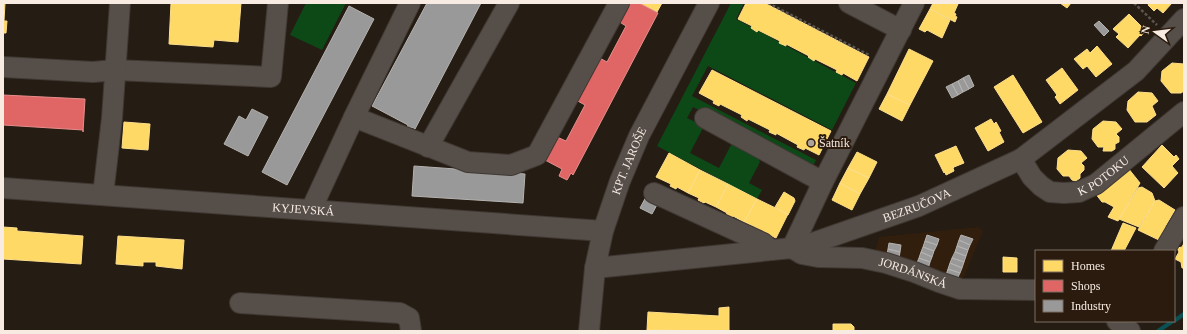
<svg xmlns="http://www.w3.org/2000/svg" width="1187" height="334" font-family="'Times New Roman',serif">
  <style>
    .built { fill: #321e0d }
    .green { fill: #0c4917 }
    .homes { fill: #ffd966; stroke: #fdde8b }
    .shops { fill: #e06666; stroke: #e78e8b }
    .industry { fill: #999; stroke: #b5b2af }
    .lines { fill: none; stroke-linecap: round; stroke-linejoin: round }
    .stream { stroke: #0a5153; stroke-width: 4 }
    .minor-casing { stroke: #403833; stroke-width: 22 }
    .path { stroke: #5b544f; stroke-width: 2.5; stroke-dasharray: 3 2; stroke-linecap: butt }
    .minor { stroke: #554e49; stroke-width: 20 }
    .poi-dot { fill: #aea39a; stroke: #2b1b0e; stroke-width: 1.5 }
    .labels { text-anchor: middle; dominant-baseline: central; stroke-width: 4; stroke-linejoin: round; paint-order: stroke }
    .poi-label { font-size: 12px; fill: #f7ebe2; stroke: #2b1b0e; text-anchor: start }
    .street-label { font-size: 12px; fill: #f7ebe2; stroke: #2b1b0e }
  </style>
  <rect width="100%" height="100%" fill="#251c14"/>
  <path class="built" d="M978 227 983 231 961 284 874 255 879 237Z"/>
  <path class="green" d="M306 3H346L322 50 290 35Z
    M731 3H744L736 19 856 83 832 130 708 66 692 96 816 160 812 168 693 107 687 118 704 126 690 153 719 168 733 141 756 153 760 162 749 183 762 190 757 199 657 146Z"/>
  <path class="homes" d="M3 3H5L4 21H7L6 33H3Z
    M171 3H241L238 42 214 40 213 47 169 44Z
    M639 3H662L657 12Z
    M746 3H765L869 57 857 81 843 73 842 75 836 72 837 70 815 59 814 61 808 57 809 56 786 44V46L779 43 780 41 758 30 757 32 751 28 752 26 738 19Z
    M933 3H956L958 4 954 13 956 14 955 16 957 17 955 22 930 9Z
    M1060 3H1071L1067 8Z
    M1149 3H1172L1163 13 1157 8 1154 11 1148 5Z
    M930 9 950 20 942 38 927 30 925 32 919 29Z
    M1129 14 1146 31 1141 36 1140 35 1128 48 1116 37 1119 34 1113 29Z
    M1097 46 1112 64 1096 77 1087 66 1083 69 1074 59 1087 49 1090 53Z
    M909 49 933 61 910 105 887 94Z
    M1172 63 1184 64V91L1181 93H1171L1161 81 1162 71Z
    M1062 68 1078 90 1060 104 1055 97 1057 95 1046 80Z
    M712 70 831 131 819 155 805 148 804 150 797 147 798 145 776 133V135L769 132 770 130 748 119 747 121 741 117 742 115 720 104 719 106 713 103 714 101 699 93Z
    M1013 75 1042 122 1023 133 994 87Z
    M1138 92 1152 93 1158 101 1152 106 1156 115 1147 122H1135L1127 110 1128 101Z
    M887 94 910 105 902 121 879 109Z
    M991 119 994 124 996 122 1001 131 999 132 1004 142 988 151 975 128Z
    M1103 121 1116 122 1122 129 1116 134 1119 137V142L1115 144V149L1112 151H1103L1104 147H1098L1092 139 1093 129Z
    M124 122 150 124 148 150 122 148Z
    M1162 145 1174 157 1176 155 1179 159 1172 166 1178 173 1164 188 1142 167Z
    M956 146 964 163 954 167 953 168 954 171 946 175 945 172 944 173 935 155Z
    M1068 150 1081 151 1087 158 1081 163 1084 166V170L1080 174V178L1076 181 1072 180 1069 176H1063L1057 169 1058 158Z
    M857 152 877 162 869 178 848 168Z
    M669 153 700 170 688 193 677 187 676 189 670 186 671 184 656 177Z
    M848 168 869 178 860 194 840 183Z
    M1128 168 1140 183 1118 221 1108 217 1114 207 1105 202H1102L1095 193Z
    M700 170 728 184 716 207 705 202 704 203 698 200 699 198 688 193Z
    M840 183 860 194 852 210 832 200Z
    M728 184 757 199 744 222 733 216 732 218 726 215 727 213 716 207Z
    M1142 187 1152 193 1155 201 1139 227 1119 219 1138 188Z
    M784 192 794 198 795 201 788 215 775 207Z
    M757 199 788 214 776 238 761 231 760 232 754 229 755 227 744 222Z
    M1159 200 1175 210 1165 227 1168 229 1161 241 1138 230 1155 201Z
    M1123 223 1136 228 1124 251H1111Z
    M3 227 17 228V231L83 236 81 264 3 259Z
    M118 236 184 240 182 269 156 266V262H143V266L116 264Z
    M1184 243V268H1182L1181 262 1175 259 1179 252 1177 248 1182 247Z
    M1003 257 1017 258V272H1003Z
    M729 307V331L647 330 648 312 719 316V308Z
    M833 324H851L854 327V330L833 331Z"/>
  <path class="shops" d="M627 3H639L658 13 573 175 571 173 567 180 559 176 562 169 545 160 557 137 566 141 585 105 574 99 596 56 607 62 626 26 618 21Z
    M3 95 85 99 83 132V130L3 125Z"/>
  <path class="industry" d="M427 3H481L415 129 412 127 410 131 406 129 408 125 372 106Z
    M349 6 374 19 287 185 262 172Z
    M1099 21 1109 31 1104 36 1094 25Z
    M969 75 974 86 969 89 963 78Z
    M963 78 969 89 963 92 958 81Z
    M958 81 963 92 958 95 952 84Z
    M952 84 958 95 952 98 946 87Z
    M252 109 268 117 248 156 224 144 239 116 246 120Z
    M414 166 525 174 523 203 412 196Z
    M647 195 659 201 652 214 640 208Z
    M927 235 939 239 937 245 925 241Z
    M961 235 973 239 970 245 959 240Z
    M959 240 970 245 968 250 957 246Z
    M925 241 937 245 934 251 923 247Z
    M889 243 901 245 900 252 888 249Z
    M957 246 968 250 966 256 955 252Z
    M923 247 934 251 932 257 921 252Z
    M888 249 900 252 899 258 887 255Z
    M921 252 932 257 930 262 919 258Z
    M955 252 966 256 964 262 952 258Z
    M919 258 930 262 928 269 916 265Z
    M952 258 964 262 962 268 950 263Z
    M950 263 962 268 960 273 948 269Z
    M948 269 960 273 957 279 946 275Z"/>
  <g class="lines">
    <path class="stream" d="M1174 321 1184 314
      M1158 331 1173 321"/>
    <g class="minor-casing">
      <g id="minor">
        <path d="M849 3 901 30"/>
        <path d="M3 67 93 72 115 70 271 77 278 3"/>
        <path d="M354 117 468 162 511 165 537 155 619 3"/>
        <path d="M705 118 823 182"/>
        <path d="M428 147 509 3"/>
        <path id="s1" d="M1021 159 1032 177 1041 186 1050 192 1064 193 1079 192 1096 184 1184 112"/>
        <path id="s2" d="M3 188 603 231"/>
        <path d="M654 193 763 243 771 250"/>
        <path d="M103 195 112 118 120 3"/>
        <path d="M311 210 354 117 410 3"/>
        <path d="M792 248 823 182 914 3"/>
        <path id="s3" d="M792 248 802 254 818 257 862 258 886 263 914 272 939 282 960 289 1036 290"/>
        <path d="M1164 251 1184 217"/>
        <path id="s4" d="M595 268 792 248 807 245 919 206 1021 159 1136 71 1184 19"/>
        <path d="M240 303 400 313 409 318 411 331"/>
        <path d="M1117 321 1130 331"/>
        <path id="s5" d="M589 331 595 268 603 231 620 181 639 136 709 3"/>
      </g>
    </g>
    <path class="path" d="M768 3 869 55
      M1134 3 1157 25"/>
    <use href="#minor" class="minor"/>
  </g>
  <circle class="poi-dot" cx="811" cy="143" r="4"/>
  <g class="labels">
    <g class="poi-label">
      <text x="819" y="143">Šatník</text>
    </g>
    <g class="street-label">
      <text stroke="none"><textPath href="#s5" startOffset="176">KPT. JAROŠE</textPath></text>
      <text stroke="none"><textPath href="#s1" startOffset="103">K POTOKU</textPath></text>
      <text stroke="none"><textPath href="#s4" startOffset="330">BEZRUČOVA</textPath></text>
      <text stroke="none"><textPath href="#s2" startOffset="301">KYJEVSKÁ</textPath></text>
      <text stroke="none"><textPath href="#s3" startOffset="125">JORDÁNSKÁ</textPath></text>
    </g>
  </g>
  <rect width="1187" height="334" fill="none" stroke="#f7ebe2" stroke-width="8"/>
  <rect x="1035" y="250" width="140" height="72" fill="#2b1b0e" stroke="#7d6e63"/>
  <rect x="1043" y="260" width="20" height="12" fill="#ffd966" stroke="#7d6e63"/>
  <text x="1071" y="270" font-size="12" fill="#f7ebe2">Homes</text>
  <rect x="1043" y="280" width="20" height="12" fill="#e06666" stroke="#7d6e63"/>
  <text x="1071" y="290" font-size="12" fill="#f7ebe2">Shops</text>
  <rect x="1043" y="300" width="20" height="12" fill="#999999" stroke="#7d6e63"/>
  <text x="1071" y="310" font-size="12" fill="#f7ebe2">Industry</text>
  <g transform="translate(1155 32) rotate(284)" stroke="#2b1b0e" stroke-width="3" paint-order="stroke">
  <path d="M0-3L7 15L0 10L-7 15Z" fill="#f7ebe2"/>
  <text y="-6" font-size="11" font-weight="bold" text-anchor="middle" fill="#f7ebe2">N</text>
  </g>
</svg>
